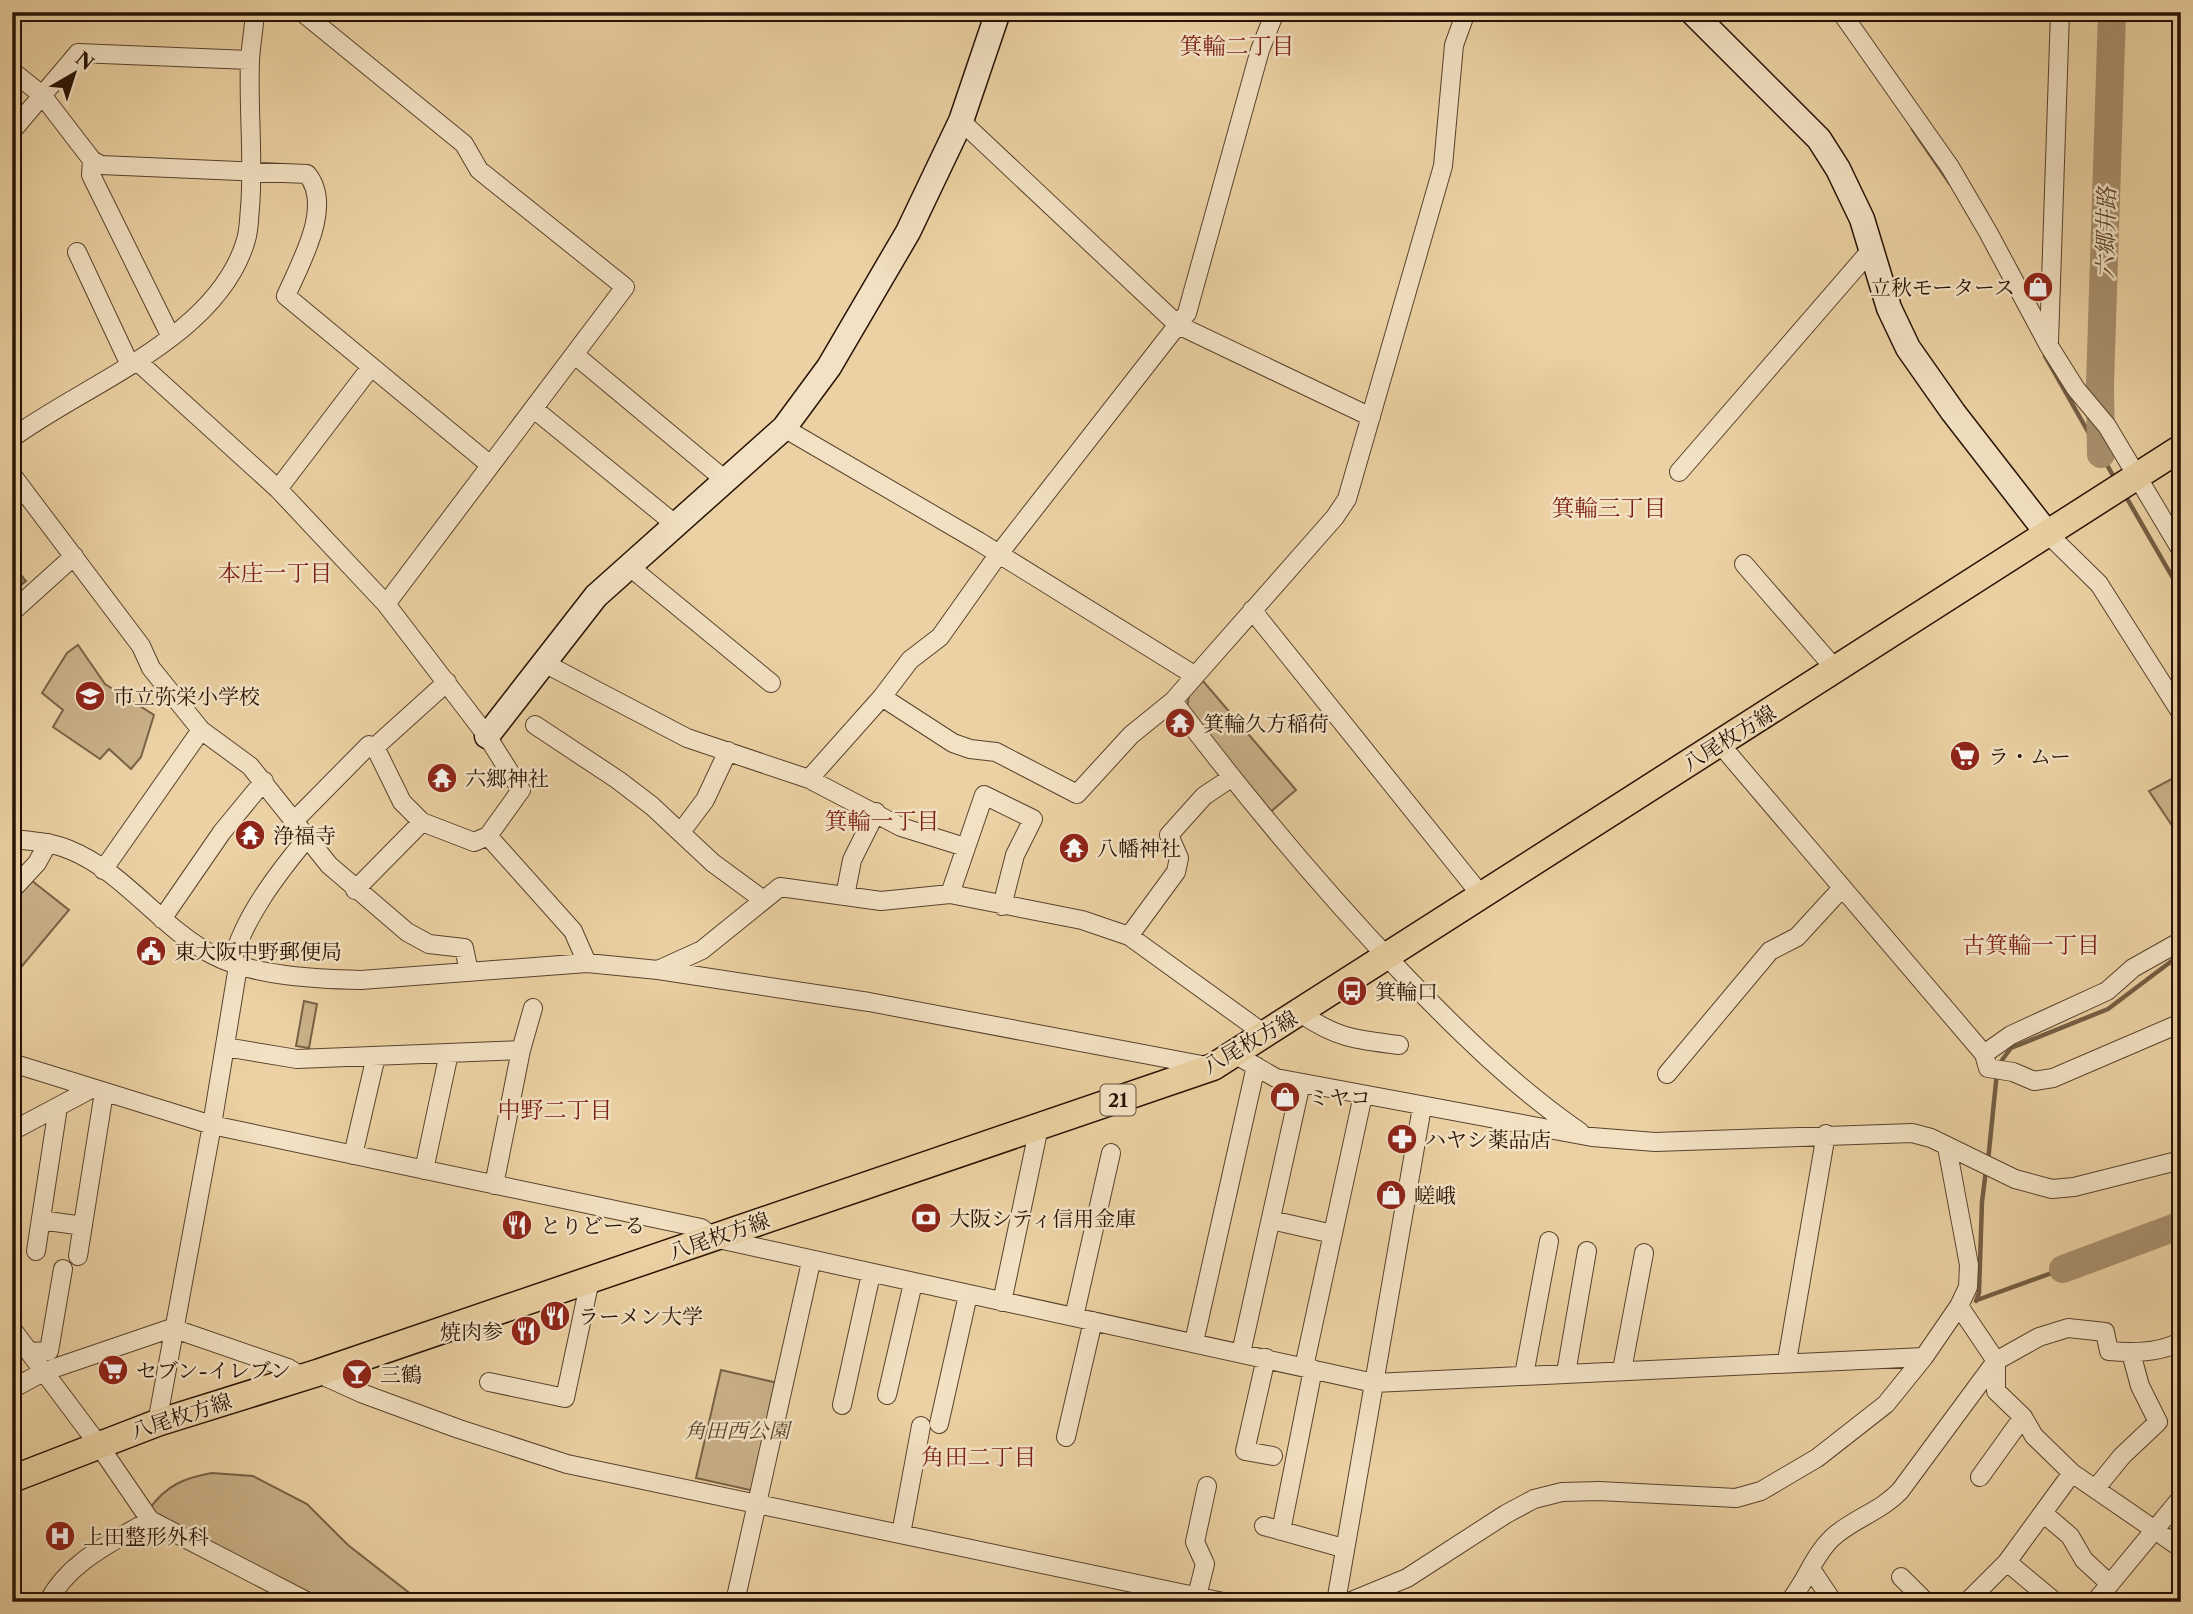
<svg xmlns="http://www.w3.org/2000/svg" width="2193" height="1614" font-family="'Libre Caslon Text','Noto Serif JP',serif">
  <style>
    .green { fill: #cab188; stroke: #786246; stroke-width: 2 }
    .water { fill: #a8906d; stroke: #745e43; stroke-width: 2 }
    .lines { fill: none; stroke-linecap: round; stroke-linejoin: round }
    .stream { stroke: #745e43; stroke-width: 4.5 }
    .river { stroke: #a8906d; stroke-width: 28 }
    .street-casing { stroke: #58422c; stroke-width: 20 }
    .secondary-casing { stroke: #271204; stroke-width: 27 }
    .primary-casing { stroke: #271204; stroke-width: 29 }
    .street { stroke: #f2e1c3; stroke-width: 18 }
    .secondary { stroke: #f2e1c3; stroke-width: 24 }
    .primary { stroke: #ebd1a3; stroke-width: 26 }
    .labels { text-anchor: middle; dominant-baseline: central; stroke-width: 5; stroke-linejoin: round; paint-order: stroke }
    .shield { fill: #f2e1c3; stroke: #64503d; stroke-width: 2 }
    .shield-label { font-size: 19px; font-weight: bold; fill: #271204 }
    .poi-label { font-size: 21px; fill: #271204; stroke: #f2e1c3; text-anchor: start }
    .street-label { font-size: 21px; fill: #271204; stroke: #f2e1c3 }
    .park-label { font-size: 21px; font-style: italic; fill: #58422c; stroke: #f2e1c3 }
    .neighbourhood-label { font-size: 23px; fill: #7a1f14; stroke: #f2e1c3 }
    .water-label { font-size: 23px; font-style: italic; fill: #5b442e; stroke: #f2e1c3 }
  </style>
  <rect width="100%" height="100%" fill="#ebd1a3"/>
  <filter id="stains"><feTurbulence type="fractalNoise" baseFrequency=".00286" numOctaves="4"/><feColorMatrix values="0 0 0 0 .2 0 0 0 0 .09 0 0 0 0 .02 0 0 0 .5 -.17"/></filter>
  <radialGradient id="worn" r=".72"><stop offset=".6" stop-color="#630" stop-opacity="0"/><stop offset="1" stop-color="#630" stop-opacity=".3"/></radialGradient>
  <path class="green" d="M78 645 105 684 154 715 141 757 131 769 109 749 100 759 53 727 63 710 42 693 67 653Z
    M1203 681 1296 790 1267 815 1187 709 1189 694Z
    M2181 774V839L2149 791Z
    M31 880 69 910 12 978V896Z
    M304 1001 317 1004 309 1048 296 1046Z
    M721 1370 778 1383 755 1486 750 1490 696 1478Z
    M212 1473 253 1476 307 1504 348 1545 421 1602H325L161 1519 150 1508C167 1485 184 1478 212 1473Z"/>
  <path class="water" d="M12 564 26 581 12 592Z"/>
  <g class="lines">
    <path class="stream" d="M1913 129 1950 183
      M2045 356 2115 479
      M2125 495 2181 592
      M1999 1064 2011 1048 2108 1009 2181 954
      M1988 1161 1997 1072
      M1977 1300 2063 1269
      M1976 1301 1979 1293 1982 1202 1986 1170"/>
    <path class="river" d="M2101 454 2100 384 2112 12
      M2063 1269 2181 1225"/>
    <g class="street-casing">
      <path id="street" d="M302 12 464 144 479 170 625 287 386 604 487 736 521 790 488 836 573 931 587 963
        M1841 12 1950 167 1988 232 2049 346 2076 389 2107 426 2181 550
        M12 71 42 95 92 160 91 175 171 337
        M961 121 1178 325 1371 417
        M12 131 78 53 250 60
        M92 160 101 165 307 174C334 206 300 263 286 296L489 464
        M77 252 130 365
        M2049 342 2060 12
        M575 355 725 480
        M137 361 278 489 386 604
        M534 409 676 525
        M784 428 978 541 1194 675
        M12 438C87 383 218 337 246 240 249 230 249 218 250 208 254 159 248 109 250 60 251 44 254 28 255 12
        M1679 472 1871 250
        M12 475 141 646 151 668 201 730 250 766 329 865 407 932 429 944 464 948 469 972
        M278 489 371 367
        M2047 533 2099 584 2181 713
        M1744 564 1837 671
        M630 567 771 683
        M1252 610 1481 895
        M12 612 74 556
        M544 663 687 738 809 779 901 827 965 847
        M882 697 953 743 970 749 996 752 1077 794 1131 735 1173 701 1335 517 1347 499 1443 166 1454 45 1466 12
        M1173 701C1246 798 1322 889 1406 977 1460 1033 1516 1088 1580 1132
        M535 725 618 780 652 806 713 863 762 899
        M1720 744 1984 1054 2011 1035 2107 991 2133 968 2181 941
        M375 747 402 802 422 822 474 842 488 836
        M809 779 882 697 910 660 940 637 998 555 1187 313 1260 50 1275 12
        M294 821 369 745 375 747 447 682
        M681 832 705 800 728 751
        M12 839C32 841 52 842 70 850 123 871 162 929 213 955 253 976 316 979 361 980L587 963 658 970 869 1002 1207 1066
        M103 870 201 730
        M12 890 37 863 48 843
        M355 890 422 822
        M950 894 984 795 1033 819 1015 855 1002 906
        M845 896 852 860 876 812
        M162 919 222 832 264 781
        M1129 936 1176 872 1179 858 1169 835 1204 796 1231 778
        M232 963C243 918 278 873 307 838
        M658 970 702 950 780 887 881 901 950 894 1082 920 1129 936 1266 1035
        M1300 1013C1337 1038 1355 1040 1399 1045
        M225 1047 297 1059 521 1050
        M1984 1054 1988 1068 2013 1072 2034 1081 2053 1078 2181 1023
        M1236 1055 1276 1078 1592 1137 1655 1142 1912 1133 1931 1138 2015 1179 2052 1189 2074 1187 2181 1160
        M12 1063 212 1125 701 1228 714 1238 1374 1383 1924 1357
        M1667 1074 1770 951 1797 937 1842 888
        M12 1131 91 1089
        M353 1155 376 1056
        M424 1170 449 1053
        M494 1185 521 1050 533 1008
        M41 1220 83 1226
        M1271 1220 1333 1234
        M36 1251 58 1107
        M78 1256 104 1092
        M1002 1302 1039 1127
        M1959 1306 1996 1361V1391L2023 1417 2034 1436 2072 1473 2181 1548
        M1074 1317 1111 1153
        M12 1329 98 1444 150 1520 308 1602
        M1194 1342 1256 1066
        M29 1352 49 1351 63 1269
        M1241 1353 1301 1083
        M1266 1358 1245 1451 1273 1456
        M1787 1361 1826 1134
        M1304 1367 1363 1095
        M1622 1370 1644 1253
        M317 1373 361 1393 459 1429 567 1464 1223 1602
        M1566 1373 1587 1251
        M1524 1375 1549 1241
        M489 1382 565 1398 590 1280
        M12 1389 43 1372 172 1328 288 1368 303 1377
        M887 1395 913 1283
        M842 1405 871 1274
        M157 1423 212 1125 238 966
        M939 1424 968 1295
        M1066 1437 1093 1321
        M1980 1477 2023 1417
        M2096 1488 2122 1456 2158 1422 2140 1386 2131 1353
        M2043 1513 2070 1536 2084 1560 2110 1584
        M1264 1526 1343 1548
        M1281 1531 1313 1369
        M901 1534 921 1426
        M2007 1562 2055 1602
        M1811 1569 1833 1602
        M1901 1577 1926 1602
        M1197 1596 1205 1564 1195 1542 1207 1486
        M48 1602C69 1561 113 1542 150 1520
        M735 1602 811 1262
        M1336 1602 1422 1107
        M1349 1602 1407 1578 1506 1514 1534 1499 1562 1492 1599 1491 1736 1498 1761 1491 1817 1458 1886 1404 1924 1357 1959 1306 1968 1287 1969 1265 1947 1147
        M1789 1602C1806 1582 1813 1556 1832 1538 1852 1519 1880 1512 1900 1491L1996 1361 2039 1337 2068 1328 2105 1332 2109 1351C2131 1353 2161 1353 2181 1341
        M1967 1602 2007 1562 2072 1473
        M2095 1602 2181 1498"/>
    </g>
    <g class="secondary-casing">
      <path id="secondary" d="M1692 12 1819 139 1838 169 1862 219 1889 308 1908 348 1953 412 2047 533
        M487 736 596 596 784 428 829 367 908 232 961 121 998 12"/>
    </g>
    <g class="primary-casing">
      <path id="primary" d="M12 1479 157 1423 317 1373 1213 1067 2181 448"/>
    </g>
    <use href="#street" class="street"/>
    <use href="#secondary" class="secondary"/>
    <use href="#primary" class="primary"/>
  </g>
  <defs>
    <g id="shop-disc" transform="scale(1.575)"><circle r="9.5" fill="#8f2418" stroke="#f2e1c3"/><path d="M-5-2.5h2.3a2.7 3.5 0 0 1 5.4 0H5L5.5 6h-11ZM-1.5-2.5h3a1.5 2.3 0 0 0-3 0Z" fill="#fff"/></g>
    <g id="school-disc" transform="scale(1.575)"><circle r="9.5" fill="#8f2418" stroke="#f2e1c3"/><path d="M0-5L7-2L0 1L-7-2ZM-4 1L0 2.5L4 1V4Q0 6-4 4Z" fill="#fff"/></g>
    <g id="temple-disc" transform="scale(1.575)"><circle r="9.5" fill="#8f2418" stroke="#f2e1c3"/><path d="M0-6L5-2H3V0L6.5 2.5H4V6H1.5V3h-3V6H-4V2.5H-6.5L-3 0V-2H-5Z" fill="#fff"/></g>
    <g id="supermarket-disc" transform="scale(1.575)"><circle r="9.5" fill="#8f2418" stroke="#f2e1c3"/><path d="M-6-5.5h2.5l.6 2H6L4.5 2H-2.5L-4.4-4H-6ZM-1.5 3.2a1.3 1.3 0 1 0 .1 0ZM3 3.2a1.3 1.3 0 1 0 .1 0Z" fill="#fff"/></g>
    <g id="civic-disc" transform="scale(1.575)"><circle r="9.5" fill="#8f2418" stroke="#f2e1c3"/><path d="M-.6-6.5H3V-4.5H.6V-3L4-1V1h2V6H-6V1h2V-1L-.6-3ZM-1.2 2.5V6h2.4V2.5Z" fill="#fff"/></g>
    <g id="bus-disc" transform="scale(1.575)"><circle r="9.5" fill="#8f2418" stroke="#f2e1c3"/><path d="M-5-6H5V4H4V6H2V4H-2V6H-4V4H-5ZM-3.5-4V0h7V-4ZM-3.5 1.2v1.5H-2V1.2ZM2 1.2v1.5H3.5V1.2Z" fill="#fff"/></g>
    <g id="pharmacy-disc" transform="scale(1.575)"><circle r="9.5" fill="#8f2418" stroke="#f2e1c3"/><path d="M-2-6h4v4h4v4h-4v4h-4v-4h-4v-4h4Z" fill="#fff"/></g>
    <g id="bank-disc" transform="scale(1.575)"><circle r="9.5" fill="#8f2418" stroke="#f2e1c3"/><path d="M-6-4H6V4H-6ZM0-2.3a2.3 2.3 0 1 0 0 4.6a2.3 2.3 0 1 0 0-4.6Z" fill="#fff"/></g>
    <g id="restaurant-disc" transform="scale(1.575)"><circle r="9.5" fill="#8f2418" stroke="#f2e1c3"/><path d="M-5-6h1v4h1v-4h1v4h1v-4h1v5L-1.5 .5V6h-2V.5L-5-1ZM5-6V6H3V1.5H1.5Q1.5-4 5-6Z" fill="#fff"/></g>
    <g id="bar-disc" transform="scale(1.575)"><circle r="9.5" fill="#8f2418" stroke="#f2e1c3"/><path d="M-6-5H6L.8 .8V4.5H3.5V6h-7V4.5H-.8V.8Z" fill="#fff"/></g>
    <g id="hospital-disc" transform="scale(1.575)"><circle r="9.5" fill="#8f2418" stroke="#f2e1c3"/><path d="M-5-5h3v3.5h4V-5h3V5h-3V1.5h-4V5h-3Z" fill="#fff"/></g>
  </defs>
  <g fill-rule="evenodd">
    <use href="#shop-disc" x="2038" y="287"/>
    <use href="#school-disc" x="90" y="696"/>
    <use href="#temple-disc" x="1180" y="723"/>
    <use href="#supermarket-disc" x="1965" y="756"/>
    <use href="#temple-disc" x="442" y="778"/>
    <use href="#temple-disc" x="250" y="835"/>
    <use href="#temple-disc" x="1074" y="848"/>
    <use href="#civic-disc" x="151" y="951"/>
    <use href="#bus-disc" x="1352" y="991"/>
    <use href="#shop-disc" x="1285" y="1097"/>
    <use href="#pharmacy-disc" x="1402" y="1139"/>
    <use href="#shop-disc" x="1391" y="1195"/>
    <use href="#bank-disc" x="926" y="1218"/>
    <use href="#restaurant-disc" x="517" y="1225"/>
    <use href="#restaurant-disc" x="555" y="1316"/>
    <use href="#restaurant-disc" x="526" y="1331"/>
    <use href="#supermarket-disc" x="113" y="1370"/>
    <use href="#bar-disc" x="357" y="1374"/>
    <use href="#hospital-disc" x="60" y="1536"/>
  </g>
  <g class="labels">
    <rect class="shield" x="1100.5" y="1084.5" width="35" height="31" rx="5"/>
    <g class="shield-label">
      <text x="1118" y="1100">21</text>
    </g>
    <g class="poi-label">
      <text x="2015" y="287" text-anchor="end">立秋モータース</text>
      <text x="113" y="696">市立弥栄小学校</text>
      <text x="1203" y="723">箕輪久方稲荷</text>
      <text x="1988" y="756">ラ・ムー</text>
      <text x="465" y="778">六郷神社</text>
      <text x="273" y="835">浄福寺</text>
      <text x="1097" y="848">八幡神社</text>
      <text x="174" y="951">東大阪中野郵便局</text>
      <text x="1375" y="991">箕輪口</text>
      <text x="1308" y="1097">ミヤコ</text>
      <text x="1425" y="1139">ハヤシ薬品店</text>
      <text x="1414" y="1195">嵯峨</text>
      <text x="949" y="1218">大阪シティ信用金庫</text>
      <text x="540" y="1225">とりどーる</text>
      <text x="578" y="1316">ラーメン大学</text>
      <text x="503" y="1331" text-anchor="end">焼肉参</text>
      <text x="136" y="1370">セブン-イレブン</text>
      <text x="380" y="1374">三鶴</text>
      <text x="83" y="1536">上田整形外科</text>
    </g>
    <g class="street-label">
      <text transform="translate(1729 738) rotate(-32)">八尾枚方線</text>
      <text transform="translate(1250 1042) rotate(-30)">八尾枚方線</text>
      <text transform="translate(719 1236) rotate(-19)">八尾枚方線</text>
      <text transform="translate(181 1416) rotate(-18)">八尾枚方線</text>
    </g>
    <g class="park-label">
      <text x="737" y="1430">角田西公園</text>
    </g>
    <g class="neighbourhood-label">
      <text x="1237" y="46">箕輪二丁目</text>
      <text x="1609" y="508">箕輪三丁目</text>
      <text x="275" y="573">本庄一丁目</text>
      <text x="882" y="821">箕輪一丁目</text>
      <text x="2031" y="945">古箕輪一丁目</text>
      <text x="555" y="1110">中野二丁目</text>
      <text x="979" y="1457">角田二丁目</text>
    </g>
    <g class="water-label">
      <text transform="translate(2106 233) rotate(-89)">六郷井路</text>
    </g>
  </g>
  <rect width="2193" height="1614" fill="none" stroke="#ebd1a3" stroke-width="42"/>
  <rect x="14" y="14" width="2165" height="1586" fill="none" stroke="#271204" stroke-width="3.5"/>
  <rect x="21" y="21" width="2151" height="1572" fill="none" stroke="#271204" stroke-width="2"/>
  <g transform="translate(74 74) rotate(39)" stroke="#f2e1c3" stroke-width="5" paint-order="stroke">
  <path d="M0-5L12 26L0 18L-12 26Z" fill="#271204"/>
  <text y="-10" font-size="19" font-weight="bold" text-anchor="middle" fill="#271204">N</text>
  </g>
  <rect width="100%" height="100%" filter="url(#stains)"/>
  <rect width="100%" height="100%" fill="url(#worn)"/>
</svg>
